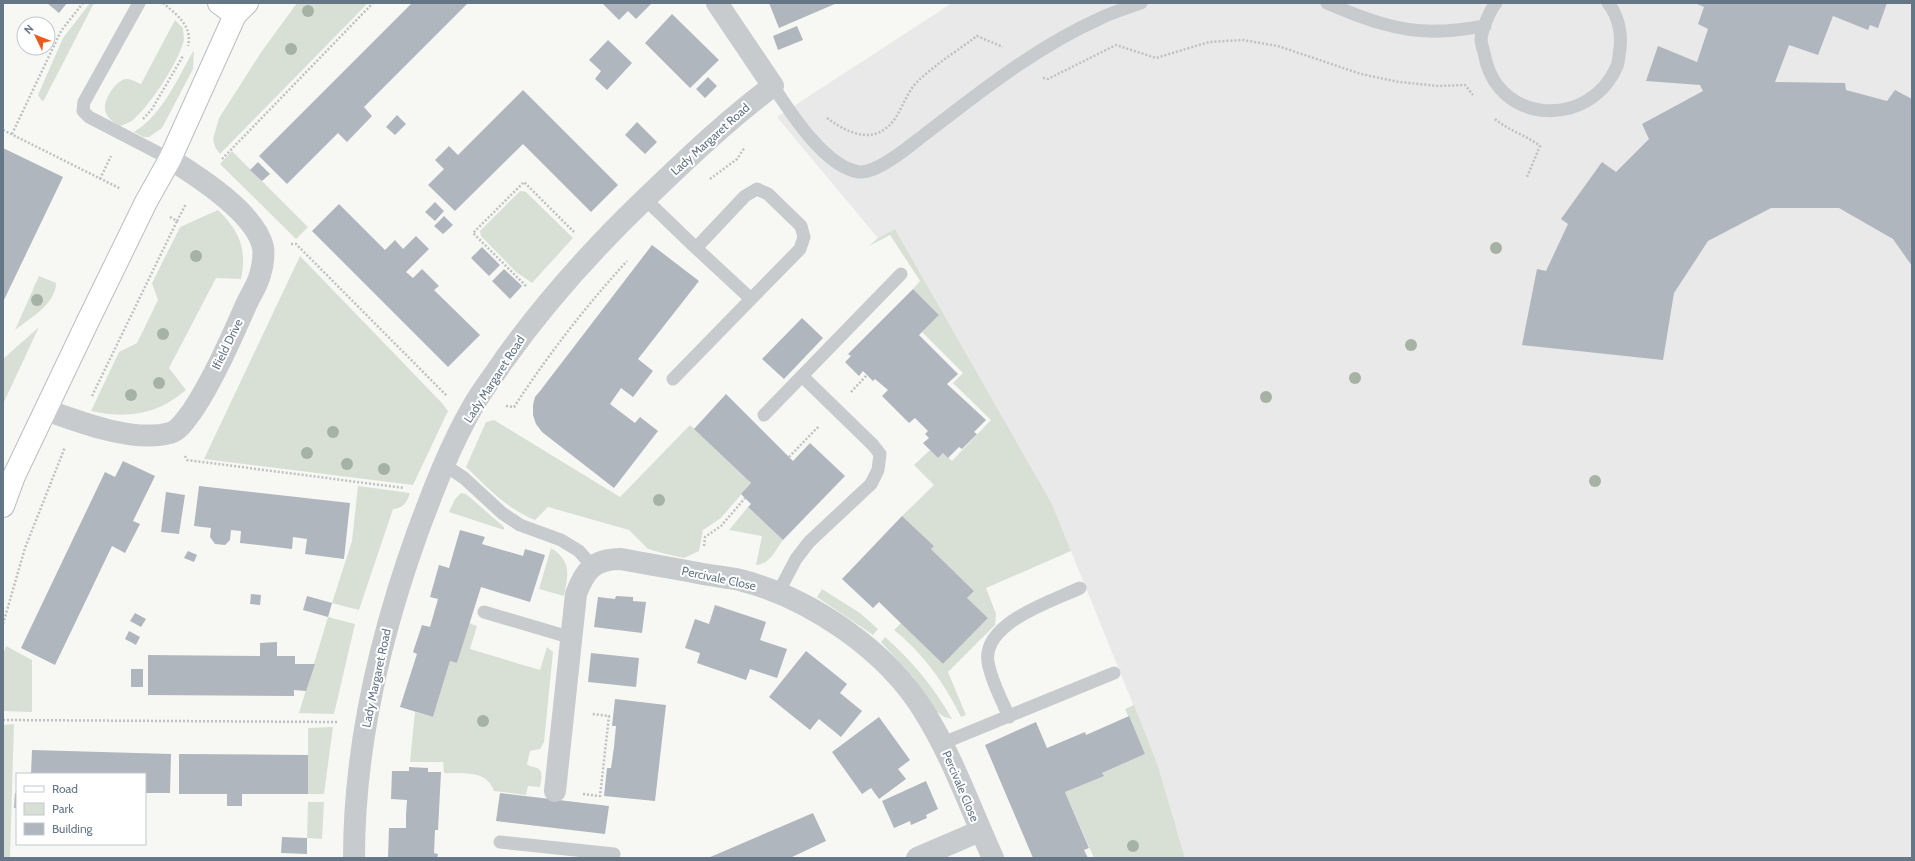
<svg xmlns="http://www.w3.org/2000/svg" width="1915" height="861" font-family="Cabin,sans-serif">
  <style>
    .built { fill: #e8e9e8 }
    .green { fill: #d8e0d5 }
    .building { fill: #afb6bd }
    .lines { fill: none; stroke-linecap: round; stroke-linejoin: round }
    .secondary-casing { stroke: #b9bec3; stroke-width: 24 }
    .path { stroke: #bec1c3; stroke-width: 2.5; stroke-dasharray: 2 2; stroke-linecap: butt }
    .lane { stroke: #c7cbce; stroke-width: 13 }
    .street { stroke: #c7cbce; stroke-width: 22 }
    .secondary { stroke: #fff; stroke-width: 22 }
    .tree { fill: #a6b2a3 }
    .labels { text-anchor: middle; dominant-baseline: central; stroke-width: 4; stroke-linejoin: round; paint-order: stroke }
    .street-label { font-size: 12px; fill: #657687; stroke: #fff }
  </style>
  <rect width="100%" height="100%" fill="#f7f8f4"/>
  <path class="built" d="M952 3H1912V858H1185L1158 766 1052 504 895 229 878 238 777 117Z"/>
  <path class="green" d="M90 3H94L44 100 42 101 38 95 63 38Z
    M297 3H368L220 154 215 147 213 139 219 118 262 51Z
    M175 20 183 28C183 33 185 39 183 43 177 64 152 102 136 117 132 122 126 124 120 126 113 122 105 117 105 108 104 99 116 80 126 79 132 79 136 82 141 84Z
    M194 50 193 69 162 128 149 137H143L134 132C163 114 177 79 194 50Z
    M232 151 308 227 296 239 220 164Z
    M520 191 526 192 573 238 532 283 516 272 481 236 480 231Z
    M218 210C240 232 247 248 241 279L216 278 169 368 186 390C157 415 127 419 91 411L119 352 137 343 158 300 152 283 180 227Z
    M895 229 1052 504 1071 551 986 588 996 614 995 625 948 672 966 715 961 717C945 684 923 653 894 630L901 623 943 664 988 618 967 598 974 591 931 549 934 546 902 516 934 485 914 465 930 450 938 458 943 453 952 461 991 420 953 383 963 373 922 332 939 315 913 289 920 281 890 235 869 246 878 238Z
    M300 256 441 402 448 411 413 485 204 459Z
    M39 276 56 283C56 304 30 318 15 330Z
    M39 327 3 404V359Z
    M494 420 620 497 690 425 751 483 721 518 703 530 699 551 684 558 662 553 648 549 629 530 548 507 535 520C507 509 487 487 466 467L486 422Z
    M358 486 410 493C407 503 403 508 393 509L359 610 332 603 352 541Z
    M461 493 466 494 504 527V530L449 512 455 499Z
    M748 507 783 540C775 551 770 564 756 565L762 536 729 530Z
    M551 548C572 561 568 575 564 596L539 589Z
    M822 589 860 613 878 629 873 635 817 597Z
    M328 617 355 624 334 714 299 713Z
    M469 623 477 626 470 649 540 670 547 647 553 652 544 742 540 749 530 751 527 764C530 767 532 766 537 768 544 770 541 781 540 787L528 786 526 795 494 791C486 769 464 774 444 773L443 762H410L415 712 433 717 450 661 457 663Z
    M885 637C912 661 934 687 952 719L944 717 936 711 914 678 881 642Z
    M6 646 32 660V712L3 711V656Z
    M1134 705 1158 766 1185 858H1094L1065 792 1103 776 1102 773 1145 754 1125 709Z
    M14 724 10 858H3V725Z
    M333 727 324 794H308V728Z
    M308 802H324L322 839 307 838Z"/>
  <path class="building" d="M47 3H67L59 13Z
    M412 3H468L364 107 372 116 347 142 338 133 287 184 259 156Z
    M602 3H652L636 19 628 11 619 20Z
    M769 3H837L779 28Z
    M1695 3H1887L1878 28 1870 25 1868 30 1833 16 1818 55 1789 45 1775 82 1845 83 1846 90 1887 101 1895 90 1912 99V266L1893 239 1839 208H1771L1708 241 1674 293 1663 360 1522 345 1537 269 1546 271 1568 224 1561 219 1602 162 1616 172 1649 139 1642 124 1703 91 1700 85 1646 81 1658 46 1697 62 1708 29 1698 24 1704 7Z
    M672 14 719 60 690 88 645 43Z
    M797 26 803 40 778 50 773 36Z
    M608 40 632 63 607 90 595 79 601 71 589 60Z
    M708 77 717 86 705 98 696 89Z
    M523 90 618 185 591 212 523 144 455 211 428 185 444 169 435 160 449 146 458 155Z
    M397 115 406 124 395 135 386 127Z
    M637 122 657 142 645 154 625 135Z
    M3 148 63 177 3 302Z
    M258 162 270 174 262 181 250 170Z
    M435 202 444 211 435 221 425 212Z
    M339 204 385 250 395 240 403 249 416 236 429 249 406 272 413 278 422 269 439 286 434 290 480 335 448 367 312 231Z
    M444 216 453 225 443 234 434 226Z
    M652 245 699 281 638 359 653 371 633 397 621 388 610 404 635 423 640 417 658 431 614 488 542 432 536 424 533 415V405L535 397 540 391Z
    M482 247 500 265 489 276 471 258Z
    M504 269 522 286 510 299 492 281Z
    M913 289 939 315 919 335 958 374 947 384 986 420 974 432 977 434 962 449 959 447 948 458 943 453 938 458 923 443 929 438 925 434 928 431 915 418 909 423 882 396 888 390 875 379 873 381 863 371 859 376 845 362 851 356 848 354Z
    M802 318 823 338 784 379 762 359Z
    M726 394 793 461 810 443 845 476 783 540 748 507 751 504 741 494 751 483 694 429Z
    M123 461 155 476 133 521 140 524 125 553 112 546 55 665 21 648 105 472 115 477Z
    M199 486 350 503 344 559 305 554 307 539 293 537 292 549 240 543 241 531 231 530 230 540 225 545 215 544 210 537 211 528 194 526Z
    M166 492 185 495 179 534 161 532Z
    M902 516 934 546 931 549 974 591 967 598 988 618 943 664 879 602 873 608 842 579Z
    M460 530 485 537 482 544 523 556 525 549 545 555 530 602 481 587 457 663 450 661 433 717 400 707 417 654 413 652 422 625 430 627 438 599 430 597 439 565 449 568Z
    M188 551 197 555 194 562 184 558Z
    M251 594 261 595 260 605 250 604Z
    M307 596 332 603 328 617 303 610Z
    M616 596 633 597V601L646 602 642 633 594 627 598 597 615 599Z
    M715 605 766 622 760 640 787 649 777 678 750 669 746 680 697 663 700 653 685 648 695 619 709 624Z
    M135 613 146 619 141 627 130 621Z
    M129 631 140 637 136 645 125 639Z
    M277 642V656H295V664H315L306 691 294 690V696L148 695V655L260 656V643Z
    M806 651 847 684 840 693 862 711 841 737 819 719 810 730 769 697Z
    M591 653 639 658 636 687 588 682Z
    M131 669H143V687H131Z
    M615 699 666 705 655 801 604 796 607 768H611L614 747 616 726H612Z
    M1129 716 1145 754 1102 773 1104 776 1065 792 1089 848 1084 850 1088 858H1033L985 745 1036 722 1047 748 1085 732 1086 735Z
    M879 717 910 760 898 769 906 779 879 799 871 788 862 794 832 752Z
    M32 750 171 754 170 793H145V774H31Z
    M179 754 308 755V794H242V806H227V794H179Z
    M409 767 428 768V772H441L438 830H435L434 853 438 854 437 858H388L389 828H406V814L407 800 391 799 392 771H409Z
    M926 781 938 809 926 815 927 818 911 825 910 821 894 828 882 801Z
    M15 793H17V808H14Z
    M500 793 609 806 605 834 496 821Z
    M813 813 826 841 790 858H708Z
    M282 837 307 838V854L281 853Z"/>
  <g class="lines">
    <g class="secondary-casing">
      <path id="secondary" d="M219 3 235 15
        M3 506 14 476 87 323 146 202 170 159 235 15 247 3"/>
    </g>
    <path class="path" d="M163 3C176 14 193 26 188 46
      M1043 78 1048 79 1116 45 1156 58 1209 42 1243 40 1278 46 1361 74 1399 82 1438 86 1465 85 1473 95
      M827 118C850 135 877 146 896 117 903 106 907 93 916 83 934 65 957 51 977 36L1003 47
      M143 119 152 109 183 56
      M1495 119C1509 131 1526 135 1540 146L1527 177
      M3 130 121 189
      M12 134 61 31 83 3
      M222 159 373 3
      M100 179 111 156
      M710 179 737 159 745 147
      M170 217 177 221 186 204
      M291 244H296L447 396
      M526 286 473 233 524 182 574 232
      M851 392 867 375
      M92 396 177 221
      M506 406 514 407C548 355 585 307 627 261
      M185 456 187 460 404 488
      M789 457 819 426
      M704 546 705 537 721 526 745 498
      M3 624 25 548 65 447
      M3 720 337 722
      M583 794 600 796 609 716 592 714"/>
    <path class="lane" d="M139 3 84 102 83 111 89 117 170 159
      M1327 3C1362 18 1400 33 1439 31 1455 31 1470 28 1485 26
      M1496 3C1490 10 1482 29 1481 39 1481 44 1484 51 1485 57 1499 125 1590 129 1617 66 1619 61 1619 54 1620 48 1622 33 1618 15 1608 3
      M773 86C790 112 825 167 859 172 877 174 910 146 924 135 980 92 1036 47 1101 18 1113 12 1127 8 1141 3
      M757 189 768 194 801 226 804 237 800 249 751 299 696 248 745 196Z
      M645 199 696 248
      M673 379 751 299
      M764 415 901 274
      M443 464 464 478 502 513 520 525 561 540 579 551 592 566
      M778 593 796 559 809 542 871 484 878 470 880 454 873 445 802 376
      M484 612 572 638
      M1009 717C1002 700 991 681 988 662 982 623 1052 601 1080 588
      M943 743 1114 673
      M500 842 614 854"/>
    <path class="street" d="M46 410C79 422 134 443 170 433 179 431 187 418 193 410 213 380 231 339 246 305 251 294 259 283 261 271 263 265 264 253 263 247 255 213 199 177 170 159
      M555 791 576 594C585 570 594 559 621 559 647 564 672 568 698 573 712 576 726 577 740 580 810 598 887 650 925 713 953 758 971 810 993 858
      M354 858C354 746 380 636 418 531 434 488 450 446 473 406 482 390 494 375 504 360 546 301 594 248 646 198 687 159 727 120 773 86L717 3
      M917 858 980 831"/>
    <use href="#secondary" class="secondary"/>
  </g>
  <g class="tree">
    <circle cx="308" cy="11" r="6"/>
    <circle cx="291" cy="49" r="6"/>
    <circle cx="1496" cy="248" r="6"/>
    <circle cx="196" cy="256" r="6"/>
    <circle cx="37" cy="300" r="6"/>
    <circle cx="163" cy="334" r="6"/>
    <circle cx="1411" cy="345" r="6"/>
    <circle cx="1355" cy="378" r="6"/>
    <circle cx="159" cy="383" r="6"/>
    <circle cx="131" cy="395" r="6"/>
    <circle cx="1266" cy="397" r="6"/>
    <circle cx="333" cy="432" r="6"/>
    <circle cx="307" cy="453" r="6"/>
    <circle cx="347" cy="464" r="6"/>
    <circle cx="384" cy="469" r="6"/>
    <circle cx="1595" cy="481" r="6"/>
    <circle cx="659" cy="500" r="6"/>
    <circle cx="483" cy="721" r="6"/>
    <circle cx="1133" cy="846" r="6"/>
  </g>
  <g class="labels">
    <g class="street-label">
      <text transform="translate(710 139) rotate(-42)">Lady Margaret Road</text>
      <text transform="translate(227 344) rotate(-64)">Ifield Drive</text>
      <text transform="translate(494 379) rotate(-57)">Lady Margaret Road</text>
      <text transform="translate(719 578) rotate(12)">Percivale Close</text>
      <text transform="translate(376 678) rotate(-78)">Lady Margaret Road</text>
      <text transform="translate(961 786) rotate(67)">Percivale Close</text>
    </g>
  </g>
  <rect width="1915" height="861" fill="none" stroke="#657687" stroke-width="8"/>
  <rect x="16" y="773" width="130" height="72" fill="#ffffff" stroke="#c1c8cf"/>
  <rect x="24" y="786" width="20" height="6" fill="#ffffff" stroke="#c1c8cf"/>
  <text x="52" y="793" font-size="12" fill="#657687">Road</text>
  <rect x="24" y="803" width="20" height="12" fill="#d8e0d5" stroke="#c1c8cf"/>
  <text x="52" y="813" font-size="12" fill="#657687">Park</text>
  <rect x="24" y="823" width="20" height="12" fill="#afb6bd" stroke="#c1c8cf"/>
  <text x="52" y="833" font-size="12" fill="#657687">Building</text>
  <g transform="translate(36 36) rotate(313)"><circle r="19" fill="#ffffff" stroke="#c1c8cf"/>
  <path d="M0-3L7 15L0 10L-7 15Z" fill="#ed5a1f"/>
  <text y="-6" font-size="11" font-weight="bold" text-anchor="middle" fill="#657687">N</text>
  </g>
</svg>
